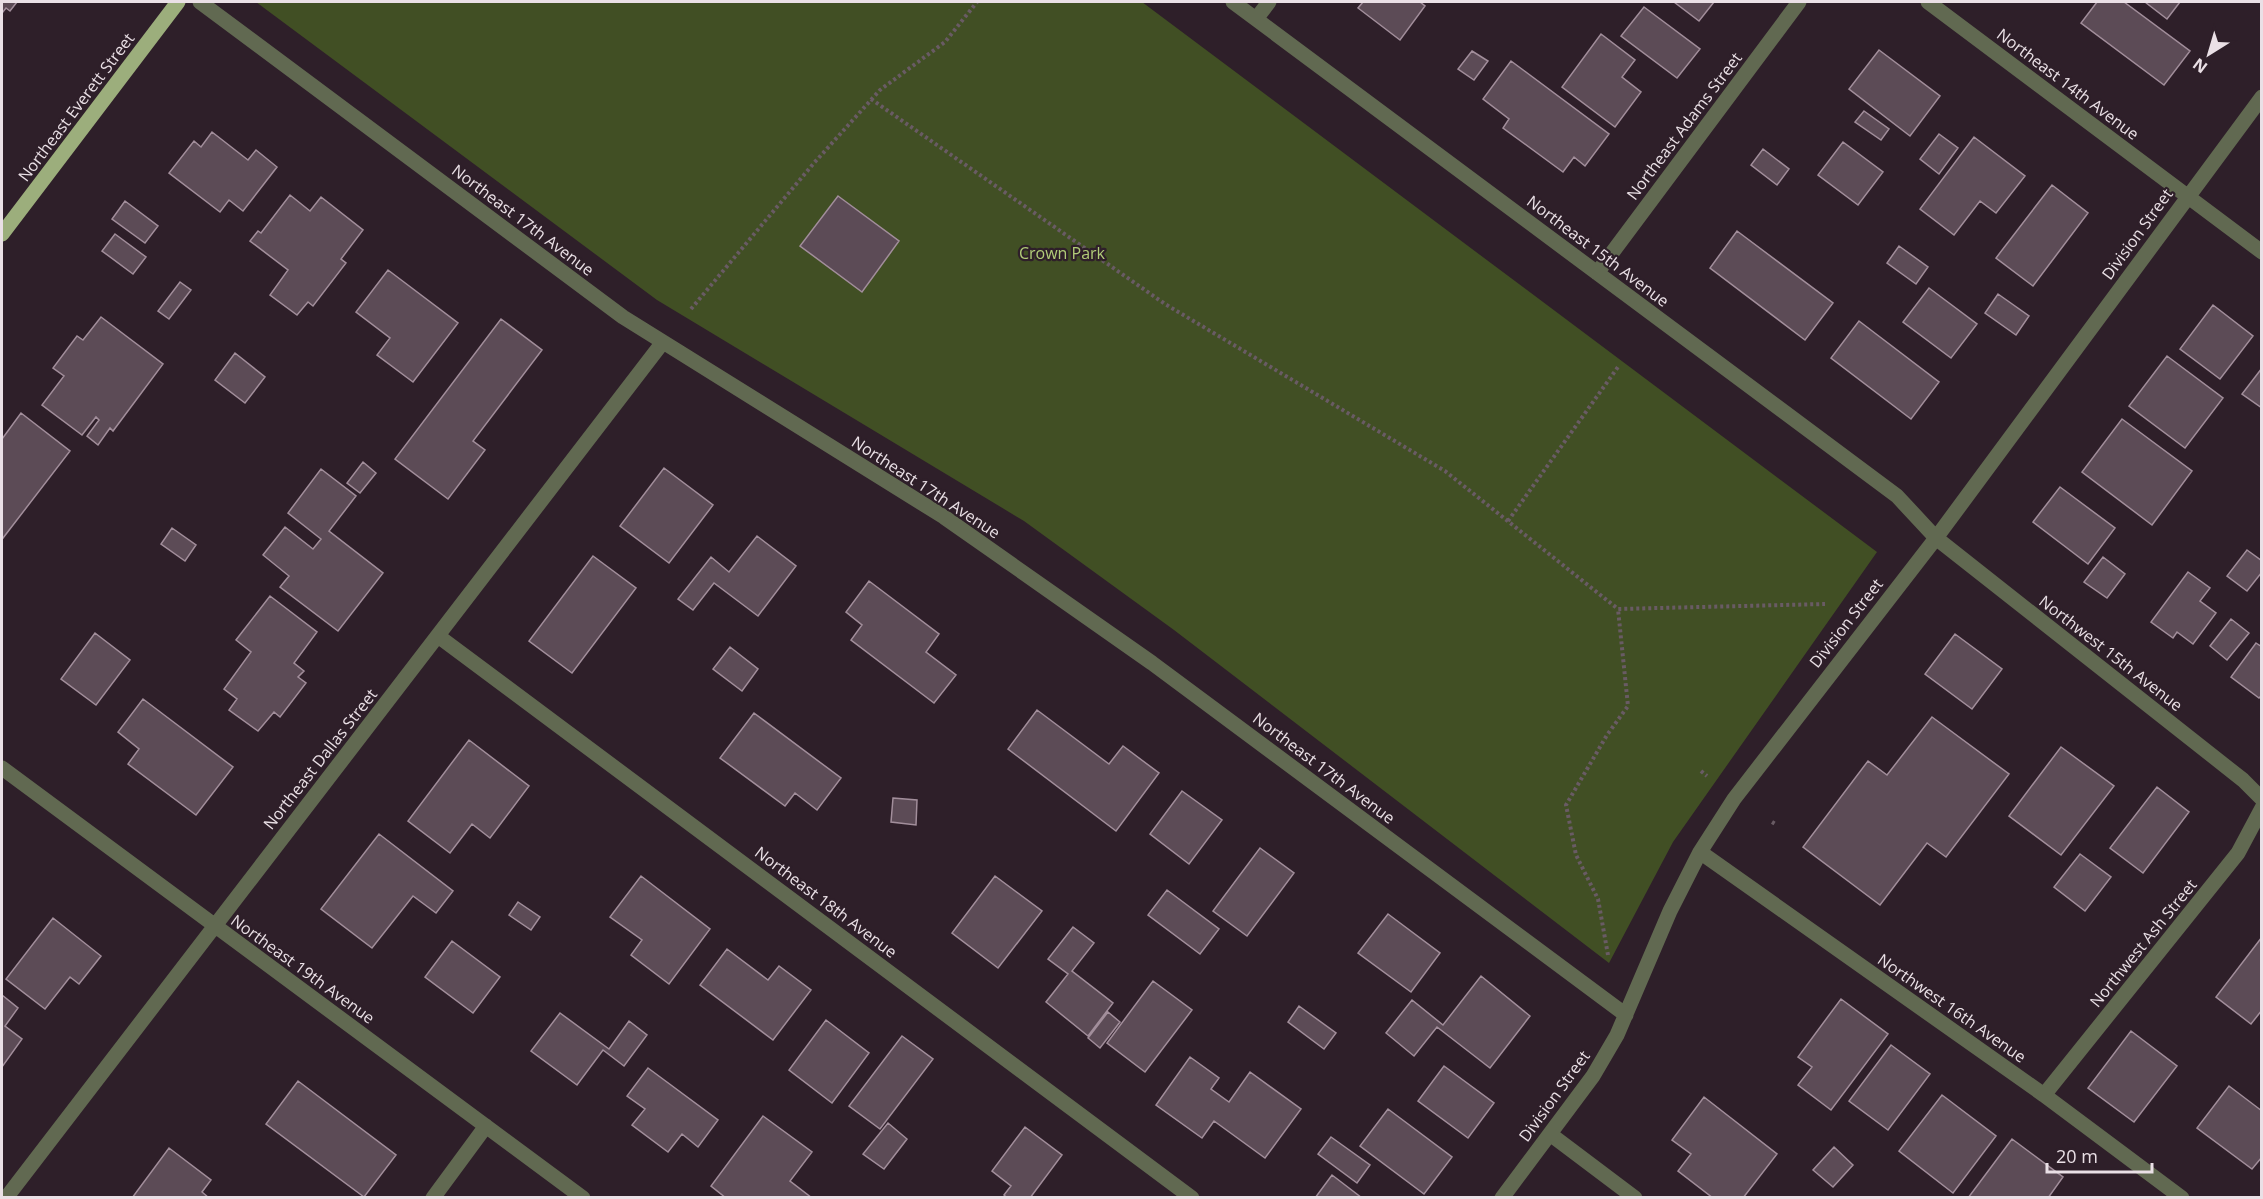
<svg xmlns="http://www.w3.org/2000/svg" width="2263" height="1199" font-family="'Open Sans',sans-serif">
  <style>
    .green { fill: #414f24 }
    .building { fill: #5c4b56; stroke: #a28e9b; stroke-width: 1.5 }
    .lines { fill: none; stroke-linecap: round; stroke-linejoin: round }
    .path { stroke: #695b64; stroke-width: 4; stroke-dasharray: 3 3; stroke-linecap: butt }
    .minor { stroke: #616951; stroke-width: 15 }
    .major { stroke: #9cae7c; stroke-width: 15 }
    .labels { text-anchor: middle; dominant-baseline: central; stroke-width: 4.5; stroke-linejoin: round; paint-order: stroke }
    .street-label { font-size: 16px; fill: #eae0e6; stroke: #2e1f29 }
    .park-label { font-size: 16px; fill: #b1cd78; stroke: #2e1f29 }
  </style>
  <rect width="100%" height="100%" fill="#2e1f29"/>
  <path class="green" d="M256 2H1142L1877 552 1673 842 1609 963 1174 630 1024 521 657 300Z"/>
  <path class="building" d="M2 2H17L10 11 6 8 2 13Z
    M1363 2H1420L1425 6 1400 40 1358 8Z
    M1674 2H1714L1699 21Z
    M2097 2H2124L2190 51 2164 85 2081 23Z
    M2145 2H2180L2167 19Z
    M1644 7 1700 49 1677 78 1621 36Z
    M1601 34 1635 60 1622 77 1641 92 1615 127 1562 87Z
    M1879 50 1940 96 1910 136 1849 89Z
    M1472 51 1488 61 1474 80 1458 69Z
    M1511 61 1609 134 1585 166 1574 157 1563 172 1503 128 1509 119 1483 99Z
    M1864 111 1889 129 1881 140 1855 122Z
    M212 132 248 160 256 150 277 167 243 211 229 200 220 212 169 173 194 141 201 147Z
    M1939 134 1958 148 1939 174 1920 159Z
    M1974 137 2025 176 1996 213 1980 201 1954 235 1920 209Z
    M1843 142 1883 172 1858 205 1818 175Z
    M1763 149 1789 169 1777 185 1751 165Z
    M2052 185 2088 213 2033 286 1996 258Z
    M290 195 310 211 321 197 363 230 341 259 346 263 313 306 308 302 297 315 270 295 288 270 250 241 258 231 261 233Z
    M838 196 899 241 862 292 800 246Z
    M125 201 158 226 145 243 112 219Z
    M1737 231 1833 303 1805 340 1710 268Z
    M115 234 146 257 133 274 102 251Z
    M1899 246 1928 267 1916 284 1887 263Z
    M388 270 458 323 413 382 377 355 390 338 356 312Z
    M180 282 191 290 169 319 158 311Z
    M1929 288 1977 324 1951 358 1903 322Z
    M1998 294 2029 316 2016 335 1985 313Z
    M2213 305 2253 336 2220 379 2180 349Z
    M101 317 163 364 113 431 110 428 98 445 87 436 99 420 96 417 82 435 42 405 64 376 53 368 77 336 83 340Z
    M501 319 542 350 473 441 485 450 448 499 395 459Z
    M1859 321 1939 382 1911 419 1831 358Z
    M235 353 265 377 245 403 215 380Z
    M2167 356 2223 398 2185 448 2129 406Z
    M2262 368V408L2242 394Z
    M21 413 70 451 3 538 2 537V439Z
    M2122 419 2192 471 2152 525 2082 472Z
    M363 462 376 473 360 493 347 483Z
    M664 468 713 505 669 563 620 526Z
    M321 469 356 496 329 531 383 573 338 631 280 587 289 576 263 555 285 527 313 549 321 539 288 513Z
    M2060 487 2115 528 2088 564 2033 522Z
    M172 528 196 545 185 561 161 544Z
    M757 536 796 566 758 616 714 583 693 610 678 599 711 557 729 572Z
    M2247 550 2262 561V572L2247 591 2227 576Z
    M593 556 636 588 572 673 529 641Z
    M2103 557 2125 574 2107 598 2084 582Z
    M2188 572 2210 588 2200 601 2216 613 2193 644 2177 632 2173 638 2151 622Z
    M869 581 939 634 926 652 956 675 934 703 851 640 862 625 846 612Z
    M270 596 317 632 294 663 304 671 298 677 306 683 280 717 274 712 258 731 229 710 237 699 224 689 251 652 236 640Z
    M2231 619 2249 633 2227 660 2210 646Z
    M95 633 130 660 96 705 61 679Z
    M1955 634 2002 669 1972 709 1925 674Z
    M2256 643 2262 647V695L2259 698 2231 677Z
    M730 647 758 669 742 691 713 669Z
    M143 699 233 767 196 815 128 764 139 749 118 732Z
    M1037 710 1109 764 1123 746 1159 773 1116 831 1008 749Z
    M754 713 841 778 817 810 795 793 785 806 720 758Z
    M1932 717 2009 774 1946 857 1927 843 1880 905 1803 847 1868 761 1887 775Z
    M469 740 529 786 490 838 472 824 450 853 408 821Z
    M2061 747 2114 786 2061 855 2009 816Z
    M2157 787 2189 812 2143 873 2110 848Z
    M1182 791 1222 820 1189 864 1150 834Z
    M893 798 917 800 916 825 891 822Z
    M379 834 453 891 436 913 413 896 372 948 321 909Z
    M1260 848 1294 873 1247 936 1213 911Z
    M2080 854 2111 877 2085 911 2054 887Z
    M641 876 710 929 669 984 631 955 642 940 610 917Z
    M995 876 1042 911 998 968 952 933Z
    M1167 890 1219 929 1200 954 1148 915Z
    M518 902 540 917 531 930 509 915Z
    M1388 914 1440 953 1411 992 1358 953Z
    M53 918 101 956 79 984 70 977 45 1009 6 979Z
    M1073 927 1094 943 1072 971 1113 1003 1088 1036 1046 1002 1068 974 1048 959Z
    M2262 937V1010L2251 1024 2216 997Z
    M452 941 500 977 473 1013 425 977Z
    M727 949 768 980 779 966 811 990 773 1040 700 985Z
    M1481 976 1530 1016 1490 1068 1437 1027 1414 1056 1386 1033 1412 1000 1443 1025Z
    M1153 981 1192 1010 1145 1072 1107 1043Z
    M2 995 18 1008 5 1026 22 1039 2 1067Z
    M1841 999 1888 1034 1831 1110 1798 1085 1812 1067 1798 1057Z
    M1299 1006 1336 1033 1324 1049 1288 1022Z
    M1108 1012 1120 1022 1100 1048 1088 1038Z
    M560 1013 609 1049 629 1021 647 1035 624 1066 603 1050 577 1085 531 1051Z
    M826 1020 869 1053 832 1103 789 1070Z
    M2131 1031 2177 1066 2134 1122 2088 1088Z
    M902 1036 933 1059 880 1129 849 1106Z
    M1891 1045 1930 1074 1888 1130 1849 1101Z
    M1190 1057 1219 1078 1211 1089 1229 1102 1250 1072 1301 1109 1265 1158 1214 1121 1202 1138 1156 1105Z
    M1444 1066 1494 1103 1468 1138 1418 1101Z
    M648 1068 718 1120 698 1147 682 1134 668 1152 632 1125 645 1109 627 1096Z
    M298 1081 396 1155 364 1197 266 1124Z
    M2229 1086 2262 1111V1157L2252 1169 2197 1128Z
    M1942 1095 1996 1136 1953 1193 1899 1151Z
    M1704 1097 1777 1154 1743 1198H1713L1678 1171 1691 1154 1672 1140Z
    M1388 1109 1452 1157 1424 1194 1360 1146Z
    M763 1116 812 1152 790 1181 812 1198H726L711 1186Z
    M888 1123 907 1139 884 1169 863 1154Z
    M1025 1127 1062 1155 1030 1198H1007L1004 1195 1011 1186 992 1171Z
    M1331 1137 1370 1165 1357 1183 1318 1154Z
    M2012 1139 2063 1177 2048 1198H1968Z
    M1834 1147 1853 1165 1833 1187 1813 1170Z
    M169 1148 211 1180 202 1192 209 1198H132Z
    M1332 1175 1362 1198H1315Z"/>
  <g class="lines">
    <path class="path" d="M871 99 1165 304 1445 471 1618 609 1825 604
      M691 309 814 163 880 90 945 42 977 2
      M1508 521 1618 367
      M1701 771 1707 776
      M1772 822 1777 825
      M1608 955 1598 899 1576 855 1566 805 1607 735 1628 706 1618 609"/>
    <path class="minor" d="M200 2 623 317 944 517 1152 663 1626 1015
      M1233 2 1897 496 1936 538 2243 780 2262 799
      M1928 2 2262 252
      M1256 19 1269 2
      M1597 273 1799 2
      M438 636 1192 1198
      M2 768 583 1198
      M1700 852 2044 1095 2182 1198
      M2044 1095 2238 853 2262 808
      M1550 1134 1635 1198
      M6 1198 663 342
      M433 1198 486 1126
      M1502 1198 1593 1076 1617 1035 1670 911 1700 852 1734 799 1936 538 2262 97"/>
    <path class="major" d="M2 234 178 2"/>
  </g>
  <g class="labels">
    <g class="street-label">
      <text transform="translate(2068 84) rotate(37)">Northeast 14th Avenue</text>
      <text transform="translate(76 107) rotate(-53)">Northeast Everett Street</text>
      <text transform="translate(1684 126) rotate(-53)">Northeast Adams Street</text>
      <text transform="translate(523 220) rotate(37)">Northeast 17th Avenue</text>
      <text transform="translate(2137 234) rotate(-54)">Division Street</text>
      <text transform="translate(1598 251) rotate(37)">Northeast 15th Avenue</text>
      <text transform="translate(926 487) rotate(33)">Northeast 17th Avenue</text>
      <text transform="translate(1846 623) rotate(-52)">Division Street</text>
      <text transform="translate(2111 653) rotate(38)">Northwest 15th Avenue</text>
      <text transform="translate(320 759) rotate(-52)">Northeast Dallas Street</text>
      <text transform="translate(1324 768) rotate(37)">Northeast 17th Avenue</text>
      <text transform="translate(826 902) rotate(37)">Northeast 18th Avenue</text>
      <text transform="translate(2143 943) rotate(-51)">Northwest Ash Street</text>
      <text transform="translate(303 969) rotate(36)">Northeast 19th Avenue</text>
      <text transform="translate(1952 1008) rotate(35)">Northwest 16th Avenue</text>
      <text transform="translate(1554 1096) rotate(-54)">Division Street</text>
    </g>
    <g class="park-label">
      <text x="1062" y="253">Crown Park</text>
    </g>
  </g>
  <rect width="2263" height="1199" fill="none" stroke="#eae0e6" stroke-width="6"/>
  <g transform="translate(2209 54) rotate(217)" stroke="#2e1f29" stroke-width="4.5" paint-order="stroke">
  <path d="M0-4.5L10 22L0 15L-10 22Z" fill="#eae0e6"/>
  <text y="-9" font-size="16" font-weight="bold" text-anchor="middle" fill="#eae0e6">N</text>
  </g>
  <path d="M2047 1163v9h105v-9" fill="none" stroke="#eae0e6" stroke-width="3"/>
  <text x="2056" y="1163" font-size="18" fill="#eae0e6" stroke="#2e1f29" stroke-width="4.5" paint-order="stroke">20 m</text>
</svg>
